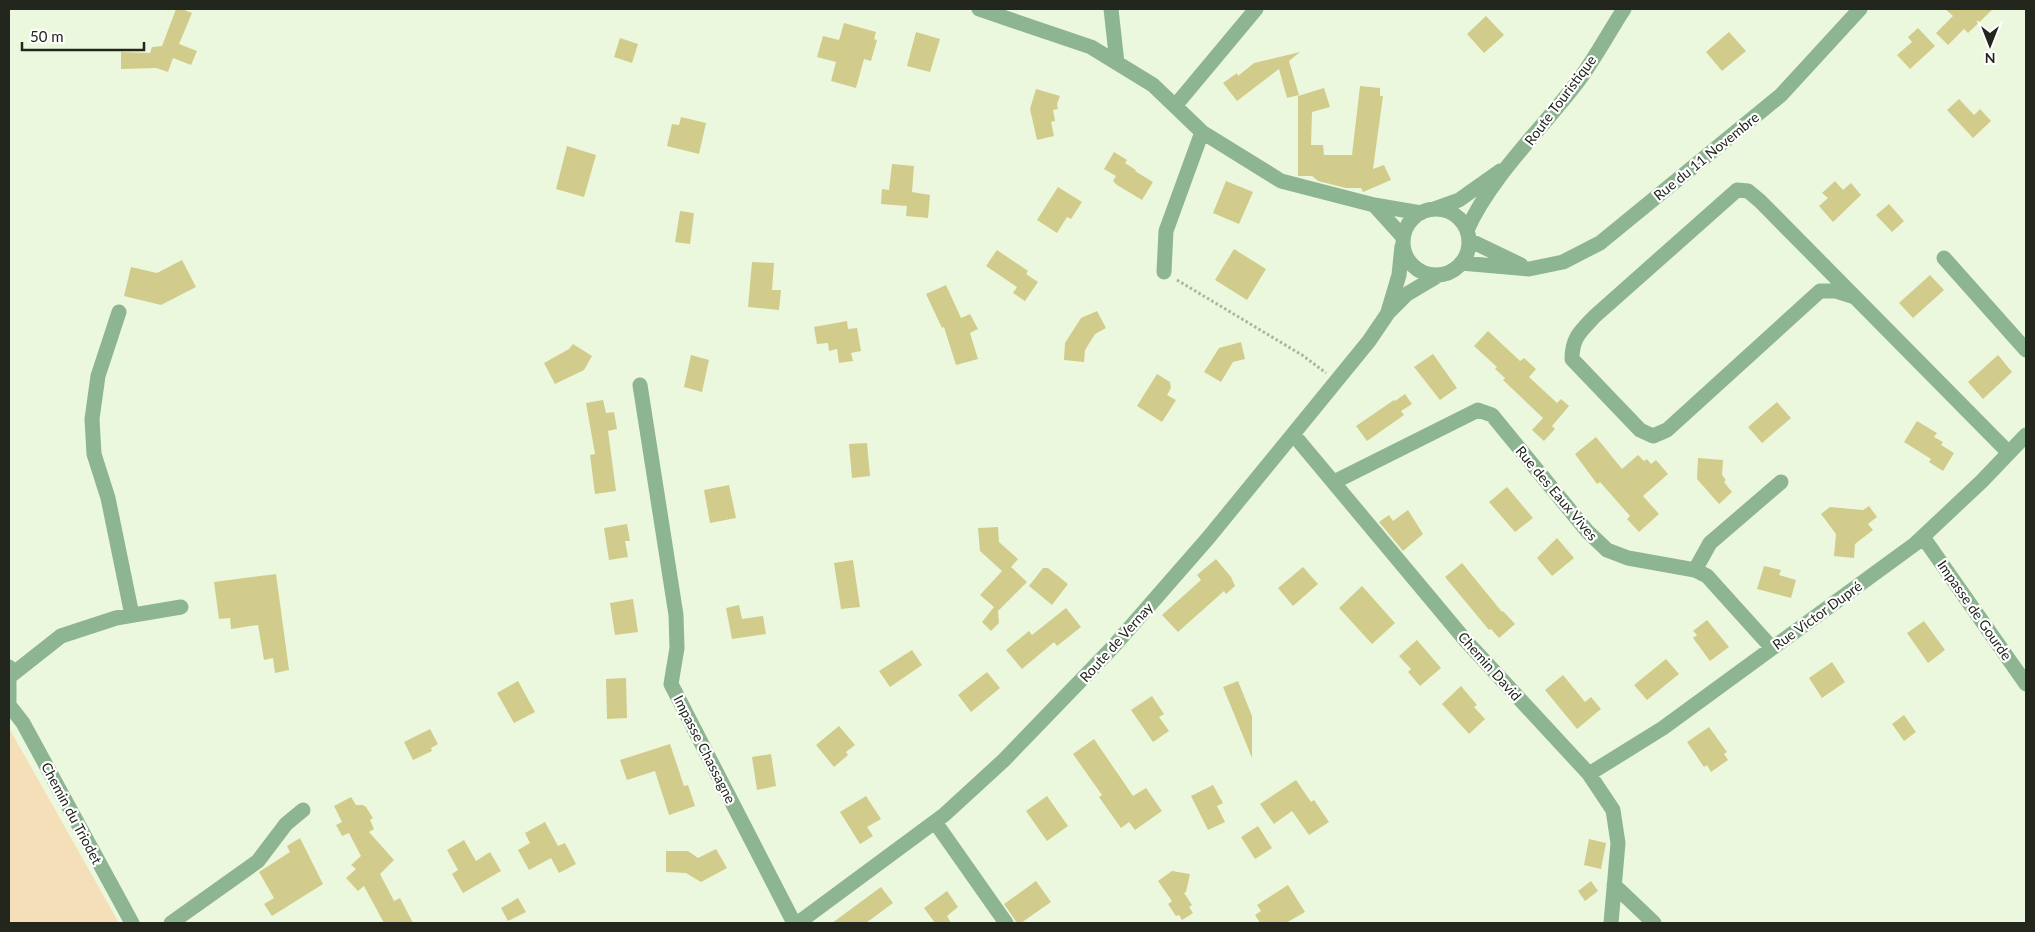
<svg xmlns="http://www.w3.org/2000/svg" width="2035" height="932" font-family="Lato,sans-serif">
  <style>
    .green { fill: #f4dfb9 }
    .building { fill: #d1cc8b }
    .lines { fill: none; stroke-linecap: round; stroke-linejoin: round }
    .path { stroke: #aab49e; stroke-width: 3; stroke-dasharray: 2.5 2.5; stroke-linecap: butt }
    .minor { stroke: #8db592; stroke-width: 15 }
    .labels { text-anchor: middle; dominant-baseline: central; stroke-width: 4.5; stroke-linejoin: round; paint-order: stroke }
    .street-label { font-size: 14px; fill: #22261c; stroke: #fff }
  </style>
  <rect width="100%" height="100%" fill="#ecf8dd"/>
  <path class="green" d="M9 728 119 923H9Z"/>
  <path class="building" d="M176 9H182L192 13 179 44 197 51 191 65 173 58 168 72 156 68 121 69V52L150 53 152 47 162 46Z
    M1945 9H1993L1968 33 1964 29 1948 45 1936 33 1953 16Z
    M1486 16 1504 35 1484 53 1467 34Z
    M844 23 876 32 874 39 877 40 871 61 864 59 856 88 831 81 836 62 817 57 823 36 839 40Z
    M1918 28 1935 46 1910 69 1897 55 1912 42 1908 37Z
    M916 32 940 39 930 72 907 66Z
    M1729 32 1746 51 1722 71 1706 52Z
    M620 38 638 44 632 63 614 57Z
    M1300 52 1289 61 1299 95 1287 98 1279 69 1237 101 1223 83 1237 73 1238 76 1254 63Z
    M1360 86 1380 88V96H1383L1373 169 1384 165 1391 180 1363 192 1361 188H1346L1318 181 1312 176H1298V96L1324 88 1330 107 1312 112 1311 145H1323L1324 155H1352Z
    M1036 89 1060 96 1057 104 1058 109 1053 110 1055 121 1051 122 1054 136 1037 140 1030 109Z
    M1959 99 1974 115 1980 109 1991 121 1973 138 1947 110Z
    M681 117 706 123 699 154 667 146 672 124 679 125Z
    M567 146 596 155 584 197 556 189Z
    M1114 152 1127 160 1125 163 1136 170 1135 171 1153 182 1142 200 1117 185 1113 181 1116 176 1104 169Z
    M892 164 914 166 912 192 930 195 928 218 906 216 907 206 881 204 882 189 889 190Z
    M1226 181 1253 192 1239 224 1213 213Z
    M1835 181 1843 190 1851 183 1861 195 1833 222 1819 206 1828 198 1822 193Z
    M1058 187 1082 202 1071 219 1067 217 1057 233 1037 220Z
    M1889 204 1904 221 1892 232 1876 215Z
    M680 211 694 213 690 244 675 242Z
    M1234 249 1266 269 1247 300 1215 280Z
    M997 250 1028 271 1026 274 1038 282 1025 301 1013 293 1017 287 986 266Z
    M182 260 196 287 161 305 124 296 131 267 157 273Z
    M752 262 774 263 772 290H781L779 310 748 307Z
    M1930 275 1944 290 1913 318 1899 303Z
    M946 285 961 318 970 314 978 329 970 333 978 359 956 365 944 327 942 328 926 294Z
    M1097 311 1106 328 1095 334 1085 350 1084 362 1064 360 1065 343 1081 318Z
    M847 321 848 329 857 328 861 351 851 353 853 361 839 363 837 349 829 351 828 343 817 344 814 327Z
    M1488 331 1520 361 1524 358 1536 369 1529 377 1557 403 1561 399 1569 406 1552 426 1555 429 1544 441 1532 430 1543 418 1503 380 1505 378 1495 369 1497 367 1474 346Z
    M1241 342 1245 359 1233 362 1221 382 1204 372 1219 348Z
    M573 344 592 356 584 370 555 384 544 363 569 349Z
    M1433 354 1457 388 1440 400 1414 367Z
    M691 355 709 360 702 392 684 387Z
    M1998 355 2012 372 1983 399 1968 382Z
    M1157 374 1170 382 1171 388 1167 395 1176 400 1162 422 1137 406Z
    M1405 394 1412 404 1401 411 1404 415 1367 441 1356 426 1394 400 1395 401Z
    M603 400 606 413 614 412 617 429 608 431 616 491 595 494 590 455 595 454 586 403Z
    M1777 402 1791 418 1762 443 1748 427Z
    M1917 421 1937 433 1934 437 1943 442 1941 445 1954 453 1943 471 1929 462 1931 459 1904 442Z
    M1596 437 1622 469 1638 455 1644 461 1647 459 1651 464 1656 460 1668 474 1643 496 1659 514 1639 532 1627 519 1630 516 1600 482 1597 484 1575 454Z
    M867 443 870 476 852 478 849 444Z
    M1698 458 1723 460 1722 475 1726 480 1724 482 1732 492 1719 504 1697 479Z
    M729 485 736 518 710 523 704 490Z
    M1507 487 1533 518 1515 532 1489 502Z
    M1869 506 1877 517 1868 524 1873 530 1855 544 1854 558 1834 556 1836 534 1821 514 1830 507 1863 510Z
    M1408 510 1423 534 1403 551 1379 522 1389 515 1393 521Z
    M627 524 630 541H625L628 557 609 560 604 528Z
    M998 527 999 542 1018 559 1011 567 1027 582 998 611 999 623 991 631 982 622 994 607 980 595 1002 571 980 551 978 528Z
    M1557 538 1574 558 1552 576 1537 558Z
    M1216 559 1231 577 1235 586 1226 594 1224 591 1178 632 1162 615 1201 580 1197 575Z
    M853 560 860 607 841 609 834 563Z
    M1462 563 1502 612 1503 611 1515 624 1499 638 1491 629 1489 630 1445 577Z
    M1764 566 1781 570 1779 575 1796 580 1791 598 1757 589Z
    M1303 567 1318 584 1293 606 1278 588Z
    M1043 568H1048L1068 584 1052 605 1029 586Z
    M276 574 289 670 275 673 273 658 264 660 258 625 231 629 230 618 219 619 214 582Z
    M1362 586 1395 623 1372 644 1339 608Z
    M633 599 638 632 615 635 610 603Z
    M739 605 742 619 763 616 766 634 732 639 726 608Z
    M1066 608 1081 627 1057 646 1054 642 1022 669 1006 650 1029 631 1032 635Z
    M1707 620 1729 647 1710 661 1693 638 1697 635 1693 631Z
    M1924 621 1945 650 1928 663 1907 633Z
    M1417 640 1441 668 1420 686 1408 672 1411 669 1399 656Z
    M912 650 922 665 890 687 879 671Z
    M1666 659 1679 674 1647 700 1634 685Z
    M1832 662 1845 682 1822 698 1809 678Z
    M987 672 1000 688 971 712 958 695Z
    M1563 675 1585 702 1591 697 1601 709 1577 729 1545 690Z
    M626 678 627 718 607 719 606 679Z
    M518 681 535 712 514 723 497 693Z
    M1238 681 1252 716V758L1223 687Z
    M1461 686 1477 705 1474 707 1485 719 1469 734 1442 704Z
    M1152 696 1164 714 1159 717 1169 731 1153 742 1131 710Z
    M1904 715 1916 732 1904 741 1892 724Z
    M839 726 855 745 846 752 848 755 834 767 816 745Z
    M1709 727 1727 752 1724 754 1728 760 1711 772 1707 765 1704 767 1687 742Z
    M430 729 438 744 431 748 432 751 413 760 404 742Z
    M1094 739 1133 796 1146 788 1162 811 1135 830 1129 822 1121 828 1099 797 1102 795 1073 754Z
    M670 744 684 786 688 785 695 806 669 815 655 771 627 780 620 760Z
    M771 754 776 786 757 790 752 757Z
    M1296 780 1311 802 1314 800 1329 822 1309 835 1292 811 1274 824 1260 804Z
    M1213 785 1223 803 1217 806 1225 822 1208 830 1191 796Z
    M866 796 881 819 867 827 873 836 860 844 840 812Z
    M1047 796 1068 826 1047 841 1026 811Z
    M351 797 356 805H363L366 807 373 818 370 820 374 829 369 832 394 860 380 874 394 901 400 898 413 923H384L364 886 358 891 346 878 356 869 351 865 361 856 349 833 342 836 336 825 342 822 334 806Z
    M545 822 558 846 565 843 576 864 559 873 551 858 529 870 518 850 530 843 525 833Z
    M1258 826 1272 848 1255 859 1241 837Z
    M300 838 323 884 272 916 264 904 274 898 259 872 290 852 287 846Z
    M1589 839 1606 843 1601 869 1584 865Z
    M464 840 476 861 490 852 501 871 463 893 452 874 458 870 447 850Z
    M716 849 727 868 701 882 686 873 666 872V851H688L698 858Z
    M1172 871 1190 874 1186 892 1184 893 1192 905 1189 907 1193 913 1182 920 1179 915 1176 916 1168 904 1172 901 1158 881Z
    M1036 881 1051 902 1021 923H1017L1004 904Z
    M1591 881 1598 891 1585 901 1578 891Z
    M1288 885 1305 912 1286 923H1260L1255 915 1261 911 1257 905Z
    M881 887 893 903 866 923H832Z
    M947 891 958 907 947 916 951 923H935L924 908Z
    M518 898 526 912 508 921 501 908Z"/>
  <g class="lines">
    <path class="path" d="M1177 280 1302 355 1326 373"/>
    <path class="minor" d="M979 9 1091 47 1153 85 1202 132 1281 181 1374 205 1421 213
      M1111 9 1117 63
      M1175 106 1256 9
      M1374 205 1403 237
      M1434 209 1459 200 1500 171
      M1403 242a33 33 0 1 1 66 0a33 33 0 1 1-66 0Z
      M1467 230C1491 176 1543 128 1579 80 1595 58 1609 32 1624 9
      M1469 240 1521 265
      M1944 258 2026 350
      M1461 263 1529 269 1563 262 1600 243 1781 95 1860 9
      M1164 272 1166 231 1202 132
      M1855 297 1836 291H1820L1667 430 1653 436 1640 430 1572 359C1572 337 1581 331 1595 316L1737 190 1748 191 1760 201 2009 453
      M119 312 98 376 92 419 94 454 108 498 132 615
      M1388 312 1399 275 1402 246
      M640 385 676 615 677 648 671 684 794 923
      M1293 434 1466 641 1589 774 1613 810 1618 843 1611 923
      M1334 482 1478 410 1492 415 1587 531 1607 550 1628 558 1695 570 1707 576 1772 648
      M1923 537 2026 684
      M1695 570 1710 543 1781 482
      M9 667V706
      M9 677 61 636 116 618 181 607
      M9 705 23 723 132 923
      M1589 774 1663 728 1915 544 1982 481 2026 435
      M935 822 1006 923
      M1614 885 1654 923
      M171 923 258 861 286 824 303 810
      M798 923 944 815 1004 760 1113 647 1209 537 1369 341 1388 313 1407 294 1439 275"/>
  </g>
  <g class="labels">
    <g class="street-label">
      <text transform="translate(1560 100) rotate(-53)">Route Touristique</text>
      <text transform="translate(1706 156) rotate(-39)">Rue du 11 Novembre</text>
      <text transform="translate(1557 493) rotate(50)">Rue des Eaux Vives</text>
      <text transform="translate(1975 610) rotate(55)">Impasse de Gourde</text>
      <text transform="translate(1817 615) rotate(-36)">Rue Victor Dupré</text>
      <text transform="translate(1116 642) rotate(-48)">Route de Vernay</text>
      <text transform="translate(1490 666) rotate(48)">Chemin David</text>
      <text transform="translate(705 749) rotate(63)">Impasse Chassagne</text>
      <text transform="translate(72 813) rotate(62)">Chemin du Triodet</text>
    </g>
  </g>
  <rect width="2035" height="932" fill="none" stroke="#22261c" stroke-width="20"/>
  <g transform="translate(1990 45) rotate(180)" stroke="#ffffff" stroke-width="4" paint-order="stroke">
  <path d="M0-4L9 19L0 12L-9 19Z" fill="#22261c"/>
  <text y="-8" font-size="14" font-weight="bold" text-anchor="middle" fill="#22261c">N</text>
  </g>
  <path d="M22 42v8h122v-8" fill="none" stroke="#22261c" stroke-width="2.5"/>
  <text x="30" y="42" font-size="15" fill="#22261c" stroke="#ffffff" stroke-width="4" paint-order="stroke">50 m</text>
</svg>
